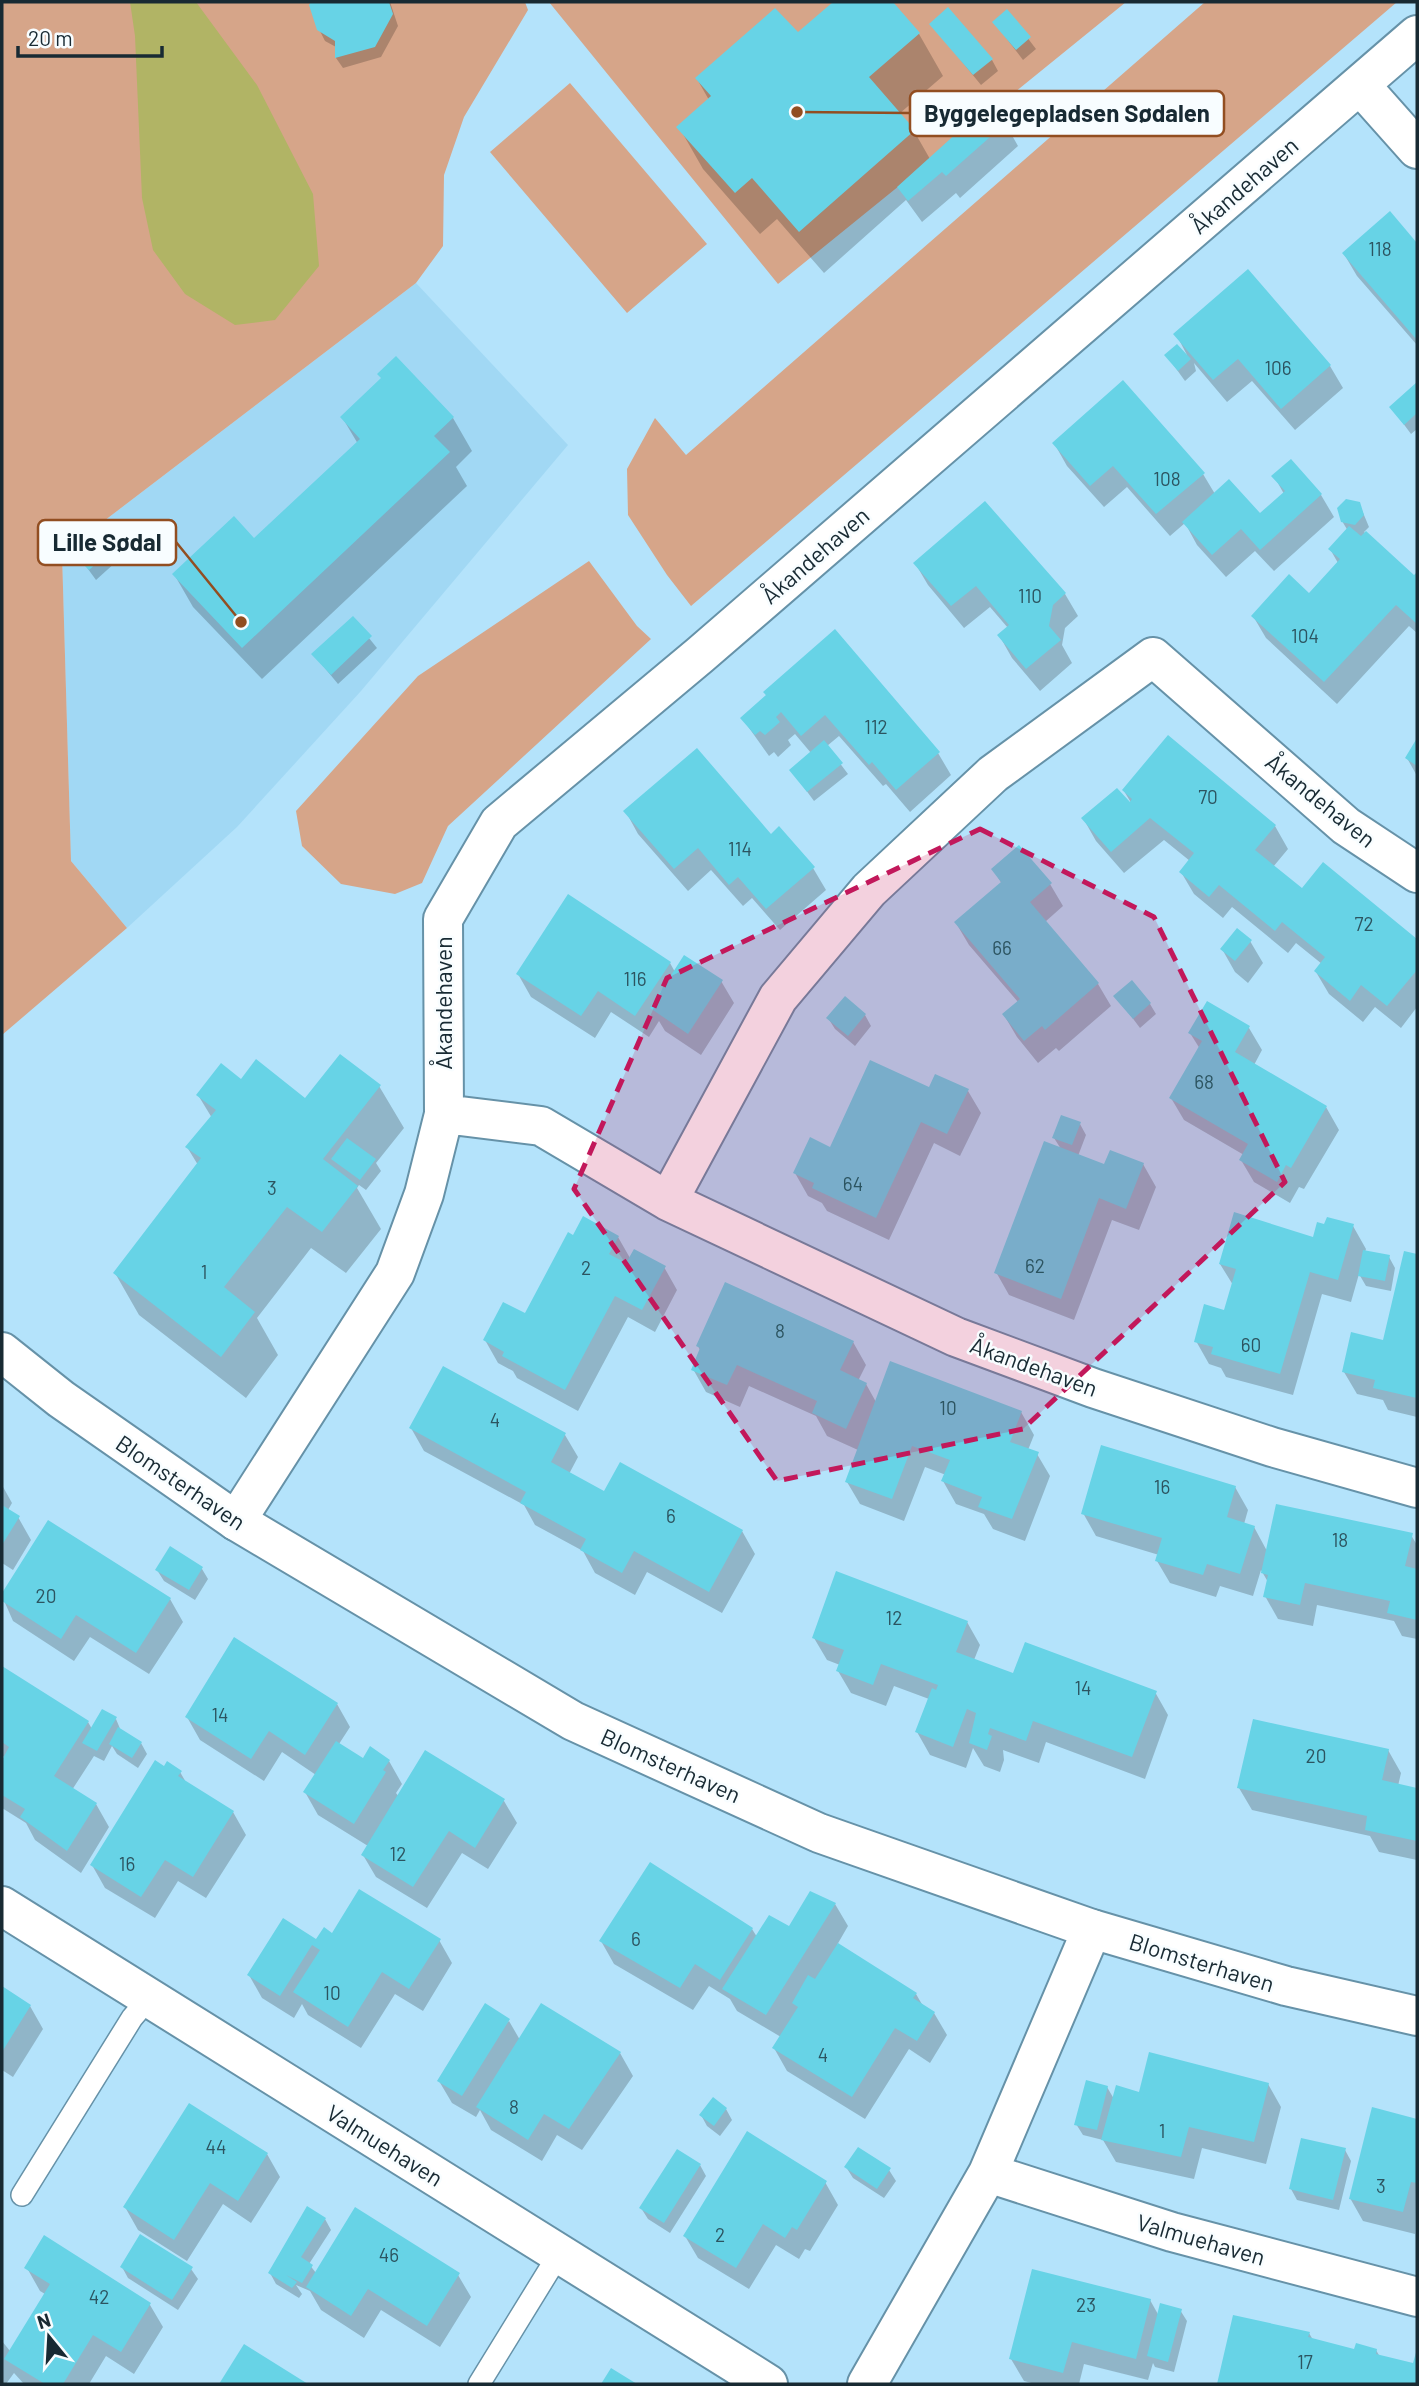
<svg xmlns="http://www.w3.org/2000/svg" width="1419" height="2386" font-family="Barlow,sans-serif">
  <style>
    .built { fill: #a1d8f4 }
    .green { fill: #d6a589 }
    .water { fill: #b1b465 }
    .shadow { fill: #0003 }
    .building { fill: #67d3e6 }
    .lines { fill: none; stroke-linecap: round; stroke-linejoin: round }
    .lane-casing { stroke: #6692a8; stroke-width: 24 }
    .street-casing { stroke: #6692a8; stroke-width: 42 }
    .secondary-casing { stroke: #6692a8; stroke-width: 42 }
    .lane { stroke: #fff; stroke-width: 21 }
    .street { stroke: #fff; stroke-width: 38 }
    .secondary { stroke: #fff; stroke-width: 38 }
    .marked { fill: #c2185b; fill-opacity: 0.2; stroke: #c2185b; stroke-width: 5; stroke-dasharray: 14 9; stroke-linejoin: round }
    .labels { text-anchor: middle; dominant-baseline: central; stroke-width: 5; stroke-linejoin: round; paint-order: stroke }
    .number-label { font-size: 19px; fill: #2c5460 }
    .street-label { font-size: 23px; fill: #182a33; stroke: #f8fdff }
    .leader { fill: none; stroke: #924e21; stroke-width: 2.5 }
    .callout-dot { fill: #924e21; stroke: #f8fdff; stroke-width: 2.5 }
    .callout { fill: #f8fdff; stroke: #924e21; stroke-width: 2.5 }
    .callout-label { font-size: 24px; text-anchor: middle; font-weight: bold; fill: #182a33 }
  </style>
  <rect width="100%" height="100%" fill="#b4e3fb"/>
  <path class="built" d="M416 283 568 445 361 691 237 827 127 928 71 861 62 553Z"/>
  <path class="green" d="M2 2H525L528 10 464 117 444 175 443 246 416 283 62 553 71 861 127 928 2 1035Z
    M549 2H1126L778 284Z
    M1205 2H1397L691 606 667 575 628 515 627 469 655 418 686 455Z
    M570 83 707 244 627 313 490 152Z
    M589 561 637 626 651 639 448 826 422 883 395 894 341 884 302 846 296 811 418 676Z"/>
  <path class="water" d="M130 2H196L257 85 313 194 319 266 275 320 235 325 185 294 153 250 142 198 135 36Z"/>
  <path class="shadow" d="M313 2H390L398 26 381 57 343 68 336 58V47L325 41 319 29 311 5Z
    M836 2H890L919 34 943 76 899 114 914 131 930 159 1005 123 1018 146 960 198 956 193 922 222 906 200 824 273 777 219 760 234 703 169 679 127 709 100 697 79 798 34Z
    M1007 11 1036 49 1023 60 994 22Z
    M931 24 992 60 998 71 981 85Z
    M1389 214 1417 245V345L1357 276 1344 254Z
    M1176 334 1330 366 1343 388 1295 430 1252 381 1227 402 1194 363 1196 371 1185 381 1167 356 1187 355Z
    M396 358 453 418 472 451 456 467 467 486 262 679 193 607 174 574 254 541 358 444 342 417 382 379Z
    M1417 385V429L1411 434 1391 407Z
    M1054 443 1203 474 1215 494 1260 516 1284 494 1274 476 1321 495 1334 517 1274 571 1255 551 1226 577 1197 545 1185 523 1170 536 1127 487 1104 507 1067 466Z
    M1359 503 1369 527 1364 532 1414 578 1417 574V633L1409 626 1337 704 1266 638 1253 616 1309 595 1338 563 1330 549 1348 531 1342 521Z
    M121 541 127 552 96 580 80 558Z
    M915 563 1065 594 1078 616 1065 628 1062 645 1072 663 1040 691 1012 658 999 635 1008 628 990 607 964 628 928 585Z
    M353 618 377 648 338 684 314 655Z
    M765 693 938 753 951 775 910 812 886 784 883 786 839 736 827 746 848 774 814 801 791 770 811 753 795 734 788 740 791 745 778 757 774 752 769 756 742 718 767 697Z
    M1417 741V776L1407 758Z
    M1124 791 1275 826 1288 849 1273 867 1302 891 1324 865 1417 942V1007L1401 1028 1375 1007 1363 1022 1329 994 1316 972 1322 964 1296 943 1288 953 1232 907 1223 918 1194 894 1181 872 1190 861 1164 840 1124 873 1096 841 1083 818 1133 806Z
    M626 812 770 836 813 868 826 890 780 930 752 898 743 906 711 870 688 891 638 834Z
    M993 869 1050 884 1063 906 1045 922 1098 984 1111 1006 1059 1051 1056 1048 1038 1063 1017 1037 1004 1015 1018 1002 969 945 956 923 1002 884Z
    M1250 941 1263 963 1248 983 1235 972 1222 949Z
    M670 963 675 972 721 981 734 1003 701 1055 665 1031 659 1021 649 1037 611 1012 595 1038 531 997 518 974Z
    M1116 996 1150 1004 1156 1014 1140 1028Z
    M845 998 865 1015 871 1026 855 1046 835 1029 828 1018Z
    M1249 1028 1262 1050 1254 1065 1326 1107 1339 1130 1304 1189 1299 1187 1290 1203 1254 1182 1241 1160 1244 1155 1184 1120 1171 1098 1200 1049 1190 1033Z
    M241 1081 305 1100 379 1086 404 1128 376 1163 381 1171 366 1190 359 1185 357 1188 381 1229 346 1273 311 1248 257 1318 278 1355 246 1398 139 1315 115 1273 198 1165 187 1147 212 1118 198 1095Z
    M930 1090 968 1091 981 1113 960 1156 934 1143 889 1240 827 1211 822 1203 808 1196 795 1173Z
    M1080 1124 1086 1135 1078 1156 1105 1166 1143 1164 1156 1187 1139 1230 1112 1220 1074 1320 1009 1295 996 1272 1061 1149 1054 1138Z
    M1326 1226H1353L1366 1249 1365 1252 1389 1257 1395 1268 1391 1291 1366 1286 1359 1274 1351 1302 1322 1294 1293 1395 1226 1377 1221 1368 1209 1364 1196 1341 1225 1312 1233 1285 1220 1264 1314 1239Z
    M618 1237 630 1258 664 1267 677 1290 655 1332 628 1317 578 1411 517 1378 513 1371 498 1363 485 1340 525 1316Z
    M1405 1253 1417 1256V1417L1388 1410 1383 1400 1357 1394 1344 1372 1385 1342Z
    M853 1342 866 1365 858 1381 866 1384 876 1402 1021 1412 1034 1435 1028 1450 1037 1454 1050 1476 1025 1541 993 1529 984 1514 956 1504 943 1481 946 1475 925 1467 904 1521 860 1504 847 1482 858 1450 827 1436 816 1416 749 1386 740 1407 706 1392 693 1369 701 1352 698 1346Z
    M444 1369 565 1435 578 1457 569 1474 605 1493 742 1531 755 1554 722 1613 647 1572 635 1595 595 1573 583 1551 535 1525 524 1505 424 1451 411 1428Z
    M2 1485 12 1503 8 1510 18 1517 31 1540 13 1570 2 1563Z
    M1235 1487 1248 1510 1244 1524 1254 1527 1267 1551 1411 1535 1417 1545V1639L1402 1636 1394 1621 1317 1605 1313 1626 1278 1619 1265 1596 1268 1582 1261 1570 1253 1596 1220 1586 1216 1597 1170 1583 1157 1561 1159 1555 1096 1536 1083 1513Z
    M49 1522 170 1599 183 1622 149 1674 90 1637 74 1661 13 1621 2 1596Z
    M202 1569 208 1579 195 1600 164 1581 157 1570Z
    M967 1622 980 1645 974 1660 1014 1675 1155 1692 1168 1715 1145 1779 1046 1742 1039 1763 1003 1750 1004 1760 1000 1772 984 1766 973 1748 966 1768 930 1755 917 1732 929 1699 894 1686 886 1706 851 1693 838 1671 840 1665 827 1660 814 1638Z
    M2 1668 88 1722 92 1729 116 1719 121 1731 141 1743 147 1754 138 1768 117 1754 112 1746 104 1761 94 1756 72 1790 96 1804 109 1827 81 1873 35 1840 26 1823 2 1808V1763L5 1758 2 1755Z
    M337 1704 350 1727 339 1744 363 1760 389 1761 402 1784 396 1793 399 1797 504 1801 517 1823 488 1869 462 1853 427 1908 376 1877 363 1855 368 1846 318 1815 305 1792 316 1775 282 1752 264 1781 200 1740 187 1717Z
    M1388 1750 1401 1773 1398 1786 1417 1790V1860L1379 1852 1370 1836 1252 1810 1239 1788Z
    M180 1772 187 1784 233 1812 246 1835 206 1898 178 1881 155 1918 105 1888 92 1865Z
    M835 1904 848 1926 837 1945 916 1994 923 2006 934 2013 947 2035 930 2063 909 2049 865 2119 787 2071 774 2048 781 2037 737 2011 730 1999 709 1986 693 2010 614 1964 601 1941 752 1929 757 1937 790 1929Z
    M332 1935 439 1940 452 1963 423 2011 395 1994 361 2048 308 2015 302 2004 294 2018 262 1998 249 1975Z
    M2 1988 30 2006 43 2029 13 2077 2 2070Z
    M509 2021 520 2040 620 2053 633 2076 582 2150 557 2135 542 2161 491 2130 480 2110 476 2117 452 2103 439 2081Z
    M1268 2084 1281 2107 1266 2164 1202 2148 1194 2179 1116 2162 1103 2140 1083 2135 1076 2124 1107 2087 1114 2099 1141 2094Z
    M726 2109 732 2120 720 2136 707 2126 701 2115Z
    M1373 2110 1417 2121 1415 2234 1363 2221 1350 2198Z
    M1345 2150 1351 2161 1339 2210 1297 2200 1291 2189Z
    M267 2154 280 2177 251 2223 223 2204 187 2261 138 2230 125 2207Z
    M700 2165 706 2176 670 2233 648 2219 641 2208Z
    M846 2167 889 2170 896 2181 884 2198 853 2178Z
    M825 2182 838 2205 810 2251 805 2249 799 2259 776 2245 749 2289 698 2258 685 2236Z
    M325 2219 331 2230 309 2264 316 2273 458 2275 471 2297 440 2347 381 2310 364 2338 321 2310 310 2291 296 2285 302 2294 299 2298 276 2284 270 2273Z
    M122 2267 191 2269 198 2279 178 2310 128 2278Z
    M27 2268 150 2305 163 2327 134 2374 106 2356 89 2384H24L14 2373 6 2384H2V2341L10 2351 45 2294 40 2291Z
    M1150 2300 1159 2316 1180 2310 1187 2321 1174 2372 1155 2367 1153 2363 1148 2380 1084 2364 1079 2384H1035L1024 2381 1011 2359Z
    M1235 2317 1309 2333 1313 2340 1356 2351 1376 2350 1380 2357 1414 2365 1417 2352V2384H1218Z"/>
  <path class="building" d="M311 2H389L393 14 375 47 335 58V41L317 30 309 5Z
    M833 2H893L920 33 869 77 915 130 799 232 752 178 735 193 676 127 711 96 695 78 775 8 798 32Z
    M948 7 993 59 973 75 929 24Z
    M1007 9 1031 37 1016 50 992 22Z
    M990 103 1007 122 946 176 942 172 908 201 897 187Z
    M1390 211 1417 243V340L1342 253Z
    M1248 269 1331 365 1281 409 1238 359 1213 380 1173 334Z
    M1177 344 1191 359 1178 371 1164 355Z
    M396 356 454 417 434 436 450 452 242 648 172 574 234 516 254 538 360 439 340 417 381 378 377 374Z
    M1123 380 1205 473 1156 514 1113 466 1090 486 1052 443Z
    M1417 382V413L1404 425 1389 407Z
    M1291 459 1322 494 1260 550 1241 529 1212 555 1182 522 1229 479 1260 513 1285 491 1271 476Z
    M1346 499 1360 502 1364 515 1355 525 1341 522 1337 508Z
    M985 501 1066 593 1053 605 1049 626 1061 640 1026 669 997 635 1009 625 976 586 951 606 913 563Z
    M1349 526 1361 536 1366 531 1414 575 1417 572V624L1396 605 1324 682 1251 616 1289 574 1309 593 1340 559 1328 549Z
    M110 528 122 540 89 570 77 558Z
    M353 616 372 636 331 675 311 654Z
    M835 629 940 752 896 790 872 762 869 765 825 715 801 736 781 712 776 717 780 722 765 735 760 731 755 735 740 718 766 695 763 692Z
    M1168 735 1276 825 1255 850 1302 888 1323 862 1417 939V970L1387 1006 1361 985 1350 1001 1314 971 1325 957 1282 922 1275 931 1219 885 1209 897 1179 872 1194 853 1150 818 1111 852 1081 818 1117 788 1130 802 1132 799 1122 790Z
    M1417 738V766L1405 758Z
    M824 740 843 763 807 792 789 770Z
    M697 748 771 834 779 826 815 867 766 909 738 877 729 885 698 848 674 869 623 811Z
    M1019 845 1052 883 1030 902 1099 983 1045 1030 1042 1026 1024 1041 1002 1014 1020 999 954 922 1001 882 991 869Z
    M568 894 671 962 635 1016 598 991 581 1016 516 974Z
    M1237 928 1252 940 1235 961 1220 949Z
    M684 955 723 980 688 1034 650 1008Z
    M1132 980 1151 1003 1133 1019 1113 996Z
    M845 996 866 1014 848 1036 826 1018Z
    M1207 1001 1250 1026 1235 1052 1327 1106 1291 1168 1286 1165 1277 1182 1239 1160 1248 1144 1169 1098 1202 1041 1188 1033Z
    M340 1054 381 1085 323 1159 358 1186 322 1232 287 1207 224 1287 255 1312 221 1357 113 1273 201 1158 185 1147 216 1110 196 1095 221 1063 241 1079 256 1059 305 1098Z
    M870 1060 929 1087 935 1074 969 1089 947 1134 921 1122 876 1218 812 1188 814 1183 793 1173 810 1137 830 1147Z
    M1061 1115 1081 1122 1072 1145 1052 1138Z
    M347 1138 376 1159 360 1180 331 1159Z
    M1044 1141 1104 1164 1110 1150 1144 1163 1126 1209 1099 1198 1061 1299 994 1273Z
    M1234 1212 1313 1237 1317 1222 1324 1224 1327 1217 1354 1224 1338 1280 1310 1272 1280 1374 1211 1354 1213 1347 1194 1342 1204 1304 1224 1310 1236 1269 1219 1264Z
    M583 1216 619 1236 609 1254 626 1263 634 1249 666 1266 642 1310 615 1296 565 1390 502 1356 504 1352 483 1340 503 1302 525 1313 568 1232 573 1235Z
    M1363 1250 1390 1255 1385 1281 1358 1276Z
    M1404 1251 1417 1254V1398L1373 1388 1375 1380 1342 1372 1351 1332 1383 1340Z
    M725 1282 854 1341 840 1370 867 1383 846 1429 812 1413 817 1401 737 1365 727 1385 691 1370 700 1348 696 1346Z
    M890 1361 1022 1411 1010 1442 1039 1452 1012 1519 978 1507 982 1497 941 1481 950 1460 912 1446 892 1499 845 1482Z
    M443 1366 566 1433 551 1462 604 1491 620 1462 743 1530 709 1592 634 1551 622 1573 580 1550 586 1539 520 1503 526 1492 409 1428Z
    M1101 1445 1236 1486 1227 1517 1255 1526 1240 1574 1207 1564 1203 1575 1155 1561 1162 1538 1081 1514Z
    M1276 1504 1413 1533 1405 1566 1417 1569V1620L1387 1613 1390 1601 1305 1583 1300 1605 1263 1597 1268 1575 1261 1573Z
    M2 1505 20 1516 2 1545Z
    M48 1520 171 1598 136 1653 76 1615 61 1639 2 1601V1593Z
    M170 1546 203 1567 189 1590 155 1570Z
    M836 1571 968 1621 956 1652 1013 1673 1025 1642 1157 1691 1132 1757 1033 1721 1026 1741 990 1728 988 1734 992 1736 987 1750 969 1743 976 1713 967 1709 953 1747 915 1732 932 1688 936 1690 938 1685 881 1664 873 1685 836 1671 844 1650 812 1638Z
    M234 1637 338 1703 305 1755 269 1731 251 1759 185 1717Z
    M2 1666 89 1721 54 1776 97 1803 67 1851 20 1817 25 1809 2 1795V1760L9 1747 2 1742Z
    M102 1709 117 1717 97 1751 82 1743Z
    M1253 1719 1389 1749 1382 1780 1417 1788V1841L1365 1830 1367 1816 1237 1788Z
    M118 1727 142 1742 132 1758 109 1744Z
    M336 1741 363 1758 370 1746 390 1760 383 1770 386 1772 354 1824 303 1792Z
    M425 1750 505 1799 475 1848 449 1831 413 1887 361 1855Z
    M155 1760 164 1766 167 1761 182 1771 178 1776 234 1811 193 1877 165 1860 141 1897 90 1865Z
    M650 1862 753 1928 720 1980 695 1964 680 1988 599 1941Z
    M359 1889 441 1939 409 1989 382 1972 348 2027 293 1992 320 1950 312 1945 280 1996 247 1975 283 1918 316 1939 324 1927 332 1933Z
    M810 1891 836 1903 766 2015 722 1989 769 1915 789 1926Z
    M838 1943 917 1993 913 1998 935 2012 917 2041 895 2028 852 2097 772 2048 798 2007 792 2003 808 1975 815 1979Z
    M2 1986 31 2005 2 2052Z
    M485 2003 510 2019 462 2096 437 2081Z
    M541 2003 621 2052 569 2129 544 2114 528 2140 476 2107Z
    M1149 2052 1269 2083 1254 2142 1189 2127 1181 2157 1101 2140 1116 2085 1139 2092Z
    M1086 2080 1108 2086 1097 2130 1074 2125Z
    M713 2097 727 2108 714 2126 699 2115Z
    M189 2103 268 2153 238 2201 210 2183 174 2240 123 2207Z
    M1372 2107 1417 2119V2183L1411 2182 1403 2212 1349 2199Z
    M747 2131 827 2181 797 2230 792 2227 785 2238 763 2224 736 2268 683 2236Z
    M1301 2138 1346 2148 1333 2200 1289 2189Z
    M858 2147 891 2168 877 2189 844 2167Z
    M677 2149 701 2164 664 2223 639 2208Z
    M307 2206 326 2218 301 2257 313 2265 302 2283 286 2275 297 2282 292 2288 268 2273Z
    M355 2207 460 2273 427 2326 368 2289 351 2316 306 2287Z
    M140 2234 193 2267 172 2300 120 2267Z
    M44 2235 151 2303 121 2352 93 2335 63 2384H45L4 2359 50 2284 24 2268Z
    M1032 2269 1151 2299 1136 2359 1072 2342 1063 2373 1009 2359Z
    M1160 2303 1182 2309 1168 2362 1147 2356Z
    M1233 2315 1310 2332 1308 2337 1354 2349 1356 2343 1377 2349 1376 2354 1413 2363 1417 2349 1416 2384H1217Z
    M244 2344 308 2384H219Z
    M611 2368 637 2384H601Z"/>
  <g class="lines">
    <g class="lane-casing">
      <path id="lane" d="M22 2195 132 2018 149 1998
        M479 2384 559 2254"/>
    </g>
    <g class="street-casing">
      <path id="street" d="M1360 85 1417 149
        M444 1114 541 1126 668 1201 956 1337 1093 1388 1272 1447 1417 1488
        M668 1201 778 998 869 890 993 774 1153 657 1346 826 1417 873
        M236 1521 395 1273 424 1194 444 1114 443 919 499 823 700 655 1417 35
        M2 1906 768 2384
        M988 2173 1172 2232 1417 2297
        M867 2384 988 2173 1092 1929"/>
    </g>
    <g class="secondary-casing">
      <path id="secondary" d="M2 1352 61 1399 236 1521 573 1721 819 1833 1092 1929 1286 1986 1417 2016"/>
    </g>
    <use href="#lane" class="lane"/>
    <use href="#street" class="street"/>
    <use href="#secondary" class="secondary"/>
  </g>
  <path class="marked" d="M980 829 1154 917 1285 1182 1023 1429 777 1481 574 1189 667 978Z"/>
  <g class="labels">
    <g class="number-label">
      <text x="1380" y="248">118</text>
      <text x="1278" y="367">106</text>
      <text x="1167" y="478">108</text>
      <text x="1030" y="595">110</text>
      <text x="1305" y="635">104</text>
      <text x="876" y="726">112</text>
      <text x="1208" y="796">70</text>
      <text x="740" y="848">114</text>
      <text x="1364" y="923">72</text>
      <text x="1002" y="947">66</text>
      <text x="635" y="978">116</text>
      <text x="1204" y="1081">68</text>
      <text x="853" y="1183">64</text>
      <text x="272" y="1187">3</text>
      <text x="1035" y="1265">62</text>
      <text x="586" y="1267">2</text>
      <text x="204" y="1271">1</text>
      <text x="780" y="1330">8</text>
      <text x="1251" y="1344">60</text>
      <text x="948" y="1407">10</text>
      <text x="495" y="1419">4</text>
      <text x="1162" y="1486">16</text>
      <text x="671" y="1515">6</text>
      <text x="1340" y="1539">18</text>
      <text x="46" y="1595">20</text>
      <text x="894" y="1617">12</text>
      <text x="1083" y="1687">14</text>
      <text x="220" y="1714">14</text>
      <text x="1316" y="1755">20</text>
      <text x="398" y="1853">12</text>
      <text x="127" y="1863">16</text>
      <text x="636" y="1938">6</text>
      <text x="332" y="1992">10</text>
      <text x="823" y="2054">4</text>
      <text x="514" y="2106">8</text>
      <text x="1162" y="2130">1</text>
      <text x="216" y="2146">44</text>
      <text x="1381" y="2185">3</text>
      <text x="720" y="2234">2</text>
      <text x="389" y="2254">46</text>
      <text x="99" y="2296">42</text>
      <text x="1086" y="2304">23</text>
      <text x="1305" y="2361">17</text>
    </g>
    <g class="street-label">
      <text transform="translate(1244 185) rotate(-41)">Åkandehaven</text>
      <text transform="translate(815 555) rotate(-41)">Åkandehaven</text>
      <text transform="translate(1321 800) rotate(39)">Åkandehaven</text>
      <text transform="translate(443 1003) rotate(-90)">Åkandehaven</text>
      <text transform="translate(1034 1366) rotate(20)">Åkandehaven</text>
      <text transform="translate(181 1482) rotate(34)">Blomsterhaven</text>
      <text transform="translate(671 1765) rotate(24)">Blomsterhaven</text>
      <text transform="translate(1202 1962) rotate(17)">Blomsterhaven</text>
      <text transform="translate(385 2145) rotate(32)">Valmuehaven</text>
      <text transform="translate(1201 2239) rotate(16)">Valmuehaven</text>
    </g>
  </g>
  <path class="leader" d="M797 112L910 113M241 622L176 542"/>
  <g class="callout-dot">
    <circle cx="797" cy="112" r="7"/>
    <circle cx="241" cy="622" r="7"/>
  </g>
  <g class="callout">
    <rect x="910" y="91" width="314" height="45" rx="7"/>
    <rect x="38" y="520" width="138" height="45" rx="7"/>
  </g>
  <g class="callout-label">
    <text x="1067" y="122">Byggelegepladsen Sødalen</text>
    <text x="107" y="551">Lille Sødal</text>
  </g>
  <rect width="1419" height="2386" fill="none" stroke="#182a33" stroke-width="7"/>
  <g transform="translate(49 2337) rotate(342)" stroke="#f8fdff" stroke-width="5" paint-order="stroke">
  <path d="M0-5L12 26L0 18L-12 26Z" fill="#182a33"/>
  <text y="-10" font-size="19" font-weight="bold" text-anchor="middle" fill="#182a33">N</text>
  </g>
  <path d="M18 46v10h144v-10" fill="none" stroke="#182a33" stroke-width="3.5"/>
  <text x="28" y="46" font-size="21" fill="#182a33" stroke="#f8fdff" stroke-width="5" paint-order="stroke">20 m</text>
</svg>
